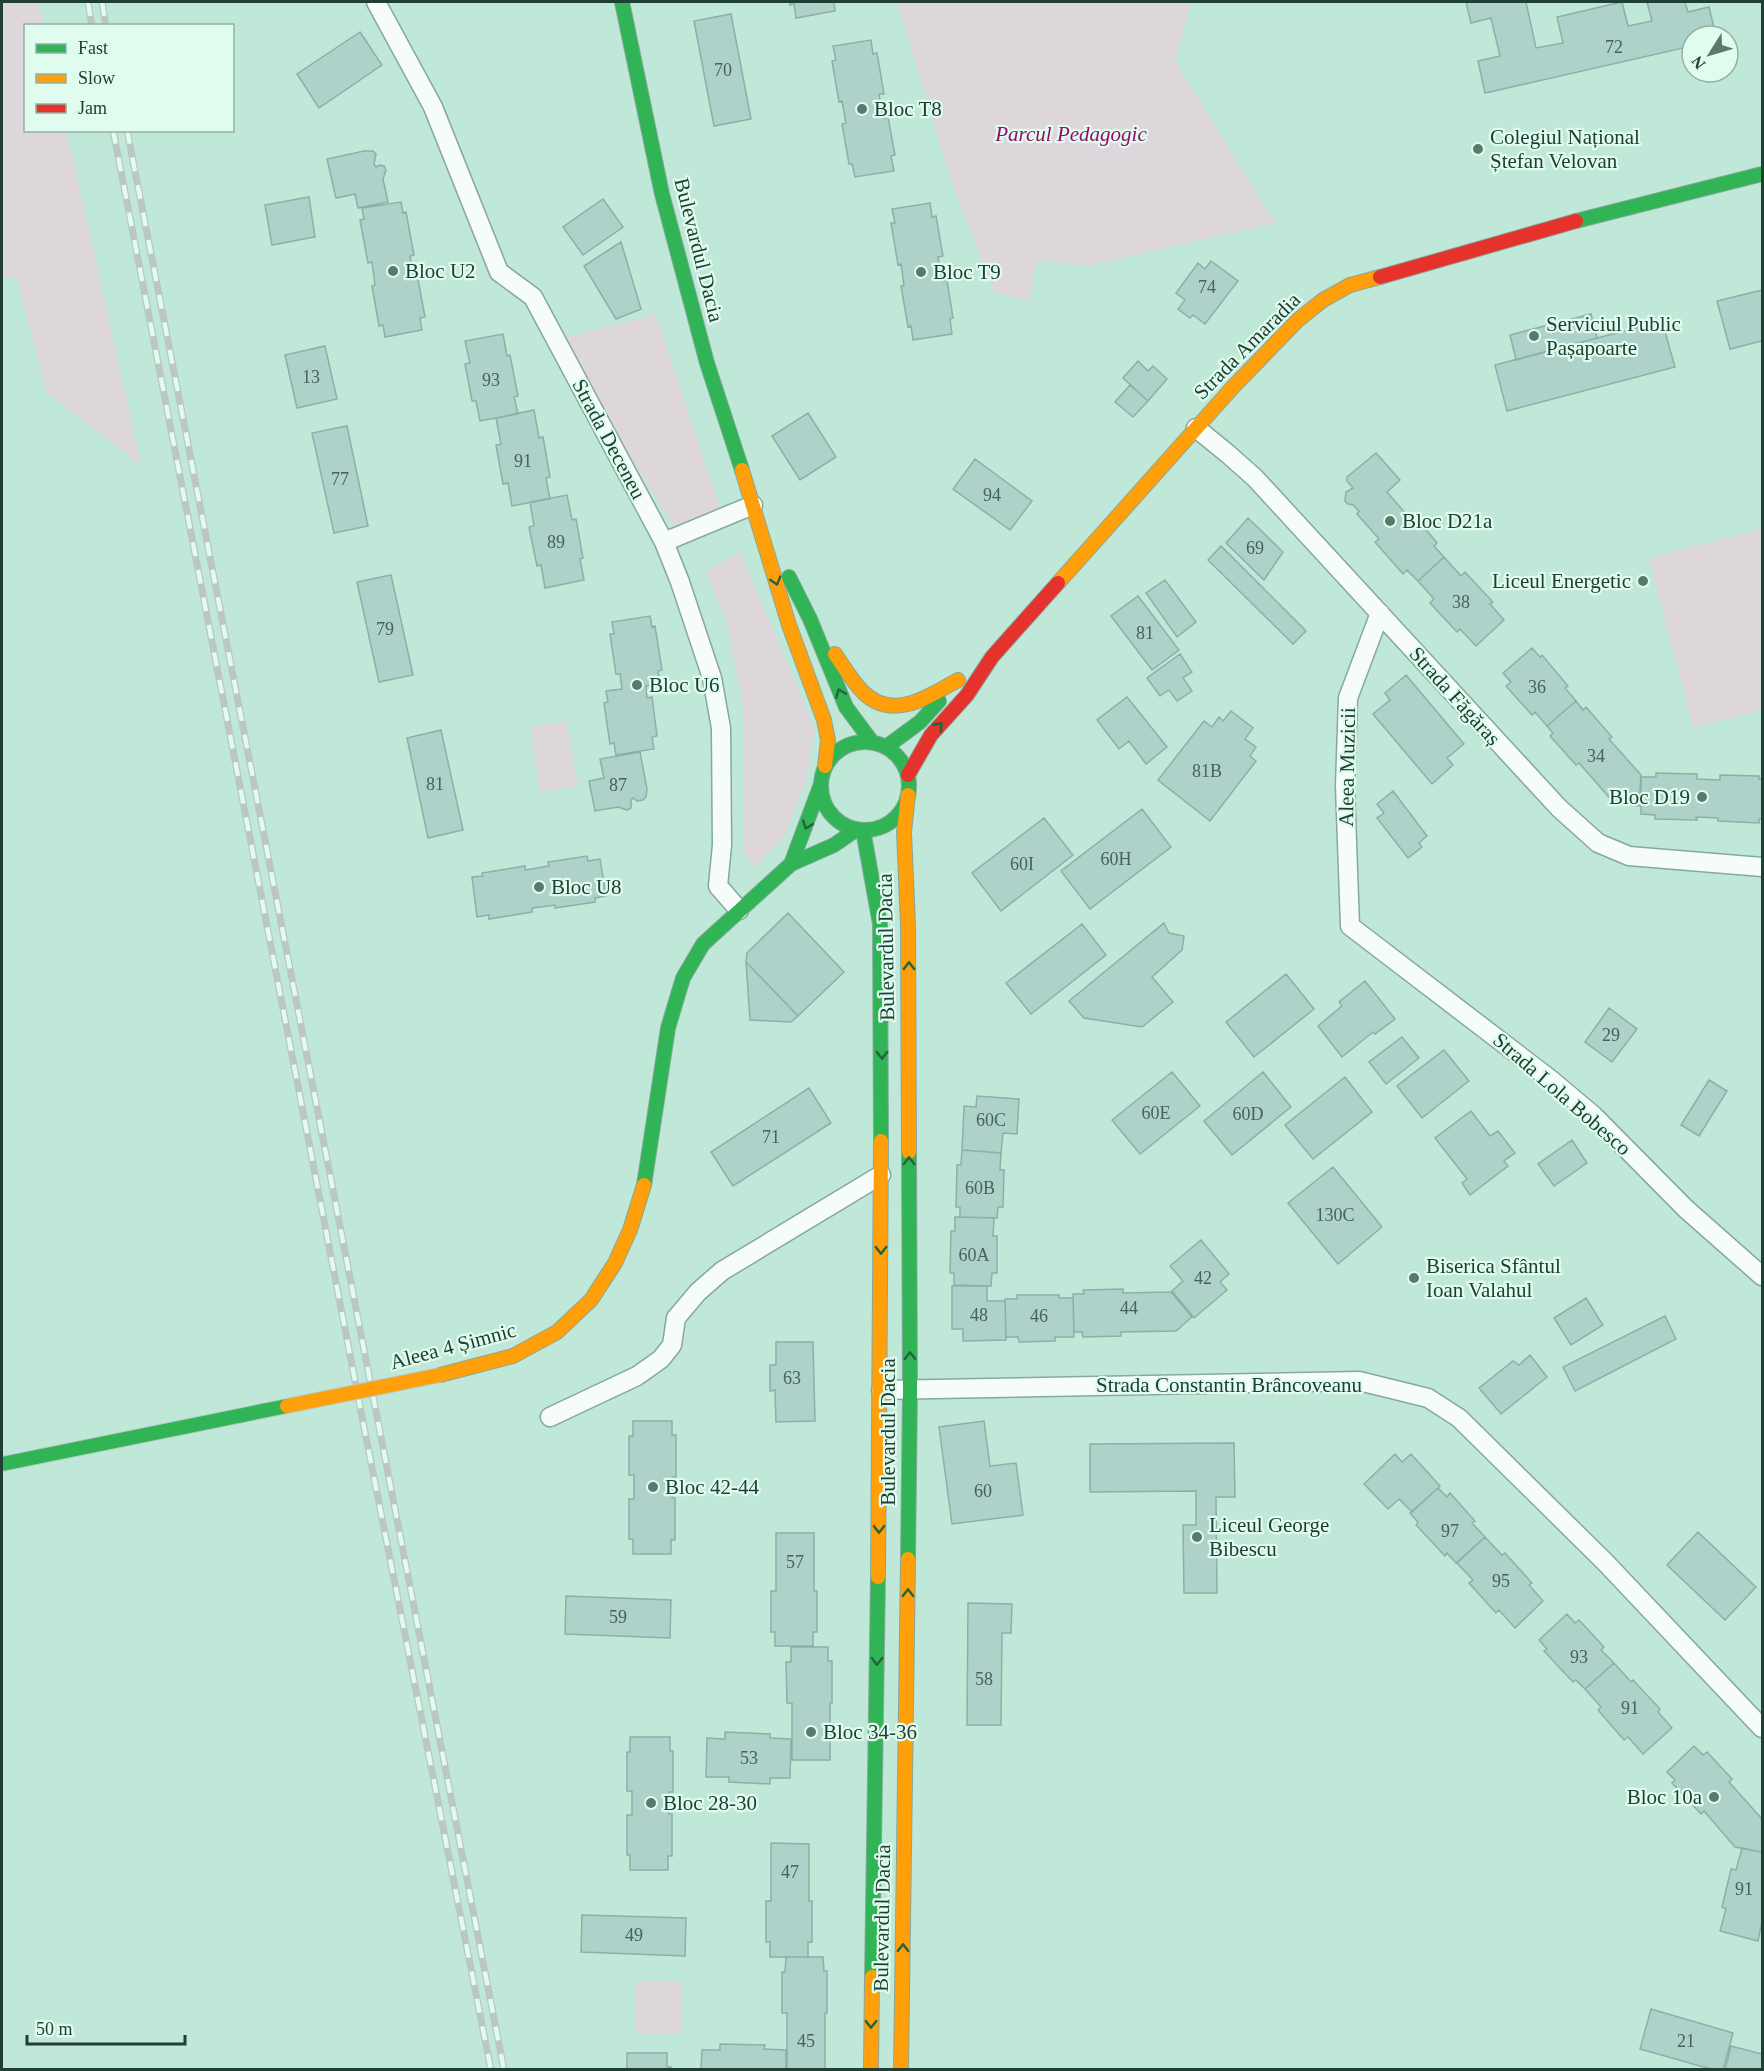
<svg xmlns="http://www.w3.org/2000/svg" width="1764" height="2071" font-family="'Times New Roman',serif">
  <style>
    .green { fill: #ddd6db }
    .building { fill: #aed1c9; stroke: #8cafa6; stroke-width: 1.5 }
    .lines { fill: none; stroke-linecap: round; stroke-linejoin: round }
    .street-casing { stroke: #87a89c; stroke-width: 21 }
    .fast-casing { stroke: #87a89c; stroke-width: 16 }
    .slow-casing { stroke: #87a89c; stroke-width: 16 }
    .jam-casing { stroke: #87a89c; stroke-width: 16 }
    .street { stroke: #f6fcf9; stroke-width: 18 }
    .fast { stroke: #30b455; stroke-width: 14 }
    .slow { stroke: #ff9f0a; stroke-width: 14 }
    .jam { stroke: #e5322d; stroke-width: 14 }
    .rail-casing { stroke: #bcc6c2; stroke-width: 7 }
    .rail { stroke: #dffcef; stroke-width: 4.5; stroke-dasharray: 14; stroke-linecap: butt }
    .fast-bridge-casing { stroke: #b4c9c1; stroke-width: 16; stroke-linecap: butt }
    .slow-bridge-casing { stroke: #b4c9c1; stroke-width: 16; stroke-linecap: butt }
    .fast-bridge { stroke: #30b455; stroke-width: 14 }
    .slow-bridge { stroke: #ff9f0a; stroke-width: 14 }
    .oneway { stroke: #25623e }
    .poi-dot { fill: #587a6d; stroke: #dffcef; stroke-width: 2 }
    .labels { text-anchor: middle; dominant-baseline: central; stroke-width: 4.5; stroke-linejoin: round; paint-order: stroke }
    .number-label { font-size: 18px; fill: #446459 }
    .poi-label { font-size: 21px; fill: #203f34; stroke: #dffcef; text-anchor: start }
    .park-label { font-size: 21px; font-style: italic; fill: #980c68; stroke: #dffcef }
    .street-label { font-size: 21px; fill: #203f34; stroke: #dffcef }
  </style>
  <rect width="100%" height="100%" fill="#c0e8d8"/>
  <path class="green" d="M2 2H39L44 25 26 26V130L67 131 141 465 47 393 16 276 2 278Z
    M897 2H1191L1175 61 1275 223 1087 266 1037 259 1029 301 994 293 949 173Z
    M656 314 721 510 697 522 675 526C633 467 600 402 566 337Z
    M1762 529V710L1693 727 1649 558Z
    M740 552 815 729 806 779 785 836 755 867 744 854V713L727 621 705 571Z
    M567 721 578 786 540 792 530 727Z
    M635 1982H681V2034H636Z"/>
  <path class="building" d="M790 2H834L835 11 796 18 794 4 790 5Z
    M1466 2H1526L1536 48 1563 43 1557 17 1622 2 1628 26 1652 21 1647 2H1685L1688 12 1709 7 1716 36H1692V46L1485 93 1478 61 1500 56 1491 18 1471 23Z
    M731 14 751 119 714 126 694 21Z
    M360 32 382 65 319 108 297 74Z
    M871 40 873 54 877 53 884 94H879L883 118 888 117 895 155 891 156 894 171 855 177 852 164H849L842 124 846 123 842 101 839 102 832 61 836 60 833 46Z
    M364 151H373L376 154 374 164 376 167 380 165 384 166 386 170 383 179 388 202 358 208 355 194 336 198 327 159Z
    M309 197 315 237 272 245 265 205Z
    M603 199 623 227 583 255 563 227Z
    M401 202 403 213 406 212 414 255 410 256 414 279H418L425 317 420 318 422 330 385 337 383 325 379 326 372 286 375 285 372 262 368 263 360 220 364 219 362 208Z
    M930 203 932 217 936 216 943 256 938 257 942 281 947 280 953 318 950 319 952 334 913 340 911 326 908 327 901 286H904L901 264 898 265 891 223H895L892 209Z
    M621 242 641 309 616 319 584 266Z
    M1211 261 1238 281 1205 324 1193 315 1190 318 1178 309 1185 300 1176 293 1198 263 1205 269Z
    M1762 290V341L1730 349 1717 301Z
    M1591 314 1597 338 1516 360 1510 335Z
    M1662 321 1675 367 1507 411 1495 365Z
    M503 334 507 356 510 355 518 396 514 397 518 414 480 421 476 401H472L465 364 470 363 465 341Z
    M325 346 337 399 297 408 285 355Z
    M1138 361 1148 371 1153 366 1167 379 1148 401 1123 378Z
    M1130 385 1148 401 1133 417 1115 402Z
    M534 410 539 438 543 437 550 477 546 478 550 499 512 506 508 483 503 484 496 445 501 444 496 418Z
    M808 413 836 457 800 480 772 436Z
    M347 426 368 526 334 533 312 433Z
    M1376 453 1400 480 1387 492 1407 515 1410 512 1423 526 1437 543 1434 546 1444 557 1418 581 1407 570 1403 574 1375 542 1379 539 1357 514 1359 511 1353 505 1348 504 1345 501 1346 492 1353 488 1347 481V477Z
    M975 459 1032 501 1010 530 953 489Z
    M567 495 572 520 576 519 583 558 580 559 584 580 545 588 541 565 537 566 529 527 534 526 530 502Z
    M1248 518 1283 552 1264 580 1226 543Z
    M1221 546 1306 631 1293 644 1208 560Z
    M1444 557 1461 576 1465 572 1493 602 1490 604 1504 620 1476 646 1460 629 1457 632 1430 603 1434 599 1418 581Z
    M391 575 413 675 379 682 357 582Z
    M1165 580 1196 622 1177 637 1146 593Z
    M1138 596 1179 650 1152 670 1111 616Z
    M650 616 652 627 655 626 662 670 658 671 660 684 646 686 647 698 652 697 657 736 652 737 654 749 616 755 614 743 610 744 604 703 608 702 606 691 622 689 620 674H616L610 634H614L612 622Z
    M1532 648 1540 657 1542 655 1568 686 1565 688 1576 701 1547 726 1535 712 1532 715 1506 686 1511 682 1503 673Z
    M1180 654 1192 672 1183 678 1192 691 1177 701 1169 690 1160 696 1147 678Z
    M1406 675 1464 744 1447 758 1453 765 1432 784 1373 714 1390 700 1385 693Z
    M1127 697 1167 747 1146 764 1129 741 1119 749 1097 720Z
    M1576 701 1583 710 1586 707 1612 737 1609 739 1641 775 1639 806 1615 804 1579 763 1576 765 1550 736 1553 733 1547 726Z
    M1231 711 1253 728 1245 739 1256 747 1250 756 1256 761 1210 821 1158 780 1204 721 1212 727 1219 717 1223 721Z
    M441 730 463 830 428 838 407 738Z
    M640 752 647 789 646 797 643 800 637 801 633 798 631 800V808L627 810 618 807 595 811 589 781 604 778 600 759Z
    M1656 773 1697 774V779L1720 780V775L1759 776V779H1762V819H1759V823L1718 821V818L1696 817 1697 820 1655 819V815L1641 814V777H1656Z
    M1393 791 1427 836 1419 843 1422 847 1408 858 1377 818 1384 813 1377 804Z
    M1142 809 1171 847 1090 909 1061 871Z
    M1044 818 1073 855 1001 911 972 873Z
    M587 856 588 861 600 859 606 896 595 898V902L555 908V905L532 908V912L489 919V915L477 917 472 877 483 876 482 873 525 866V870L549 866 548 862Z
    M788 913 844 972 798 1016 746 962 747 953Z
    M1164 923 1169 933 1184 936 1182 950 1152 977 1173 1002 1142 1027 1084 1018 1069 1001Z
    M1082 924 1106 955 1031 1014 1006 983Z
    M746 962 798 1016 791 1022 750 1020Z
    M1286 974 1314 1009 1254 1057 1226 1022Z
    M1365 981 1395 1019 1375 1034 1373 1032 1342 1057 1318 1026 1342 1006 1339 1002Z
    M1609 1008 1637 1029 1612 1062 1585 1042Z
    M1402 1037 1419 1058 1386 1084 1369 1062Z
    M1444 1050 1469 1081 1422 1118 1397 1086Z
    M1172 1072 1200 1106 1140 1154 1112 1120Z
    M1263 1072 1291 1107 1232 1155 1204 1121Z
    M1345 1077 1372 1112 1313 1159 1285 1125Z
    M1709 1080 1727 1091 1699 1136 1681 1125Z
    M809 1088 831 1123 733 1186 711 1152Z
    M977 1096 1019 1099 1017 1134 1003 1133 1001 1153 962 1150 964 1106 976 1107Z
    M1471 1111 1490 1136 1498 1131 1515 1153 1504 1161 1508 1166 1470 1195 1462 1183 1467 1179 1435 1138Z
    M1572 1140 1587 1163 1554 1186 1538 1164Z
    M962 1150 1001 1153 1000 1170H1004L1003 1207H998L997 1218 960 1217V1207H956L957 1165H961Z
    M1333 1167 1382 1227 1338 1264 1288 1203Z
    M955 1217 994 1218 993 1236H997V1273H992L991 1286 954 1285V1273H950L951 1231H955Z
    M1201 1240 1229 1274 1220 1282 1227 1290 1194 1318 1172 1291 1183 1281 1170 1266Z
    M952 1286H987V1301H1005L1006 1340 963 1341V1329H952Z
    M1123 1289V1293L1171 1292 1192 1317 1176 1331 1121 1332V1336L1083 1337 1082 1332H1074L1073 1294H1084L1083 1290Z
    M1017 1295H1059V1298H1073L1074 1337H1055V1341L1019 1342 1018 1337H1006L1005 1299H1017Z
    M1586 1298 1603 1325 1571 1345 1554 1318Z
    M1665 1316 1676 1339 1575 1391 1563 1367Z
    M776 1342H813L815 1421 776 1422 775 1390 770 1391V1365H776Z
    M1530 1355 1547 1377 1501 1414 1479 1388 1513 1361 1519 1365Z
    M633 1421H672V1435H676V1477H672V1498H675V1540H671V1554H633V1539H629V1499H634V1475H629V1436H633Z
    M984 1421 990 1466 1016 1463 1023 1515 952 1524 939 1427Z
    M1234 1443 1235 1497H1216L1217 1593H1184L1183 1525H1196V1491L1090 1492V1444Z
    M1395 1454 1402 1462 1411 1454 1440 1486 1412 1512 1399 1499 1388 1509 1364 1484Z
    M1438 1488 1447 1497 1450 1493 1475 1521 1472 1523 1485 1537 1456 1563 1447 1553 1445 1556 1416 1525 1418 1522 1410 1513Z
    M1698 1532 1756 1587 1725 1620 1667 1565Z
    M776 1533H814V1591H817V1632H813V1646H775V1632H771V1591H776Z
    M1485 1537 1502 1555 1505 1553 1532 1583 1529 1585 1543 1601 1515 1628 1499 1610 1496 1613 1469 1583 1473 1580 1457 1563Z
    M566 1596 671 1600 670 1638 565 1634Z
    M968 1603 1012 1604 1011 1633H1002L1001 1725H967Z
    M1567 1614 1575 1623 1579 1620 1604 1647 1601 1650 1614 1663 1585 1689 1576 1680 1573 1682 1544 1651 1547 1649 1539 1640Z
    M791 1647H828V1661H832V1703H830V1760H792V1703H787L786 1662H791Z
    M1614 1663 1631 1682 1633 1680 1660 1709 1658 1712 1672 1728 1643 1754 1628 1737 1624 1740 1598 1710 1601 1707 1585 1689Z
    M725 1732 770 1734V1738L791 1739 790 1778H770V1784L729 1782V1777H706L707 1738 725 1739Z
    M630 1737H670V1751H673V1792H669V1814H672V1856H668V1870H630V1855H627V1815H632V1791H627V1752H630Z
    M1694 1746 1703 1755 1707 1752 1732 1779 1729 1782 1762 1819V1852L1735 1847 1704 1811 1701 1814 1672 1783 1675 1780 1667 1772Z
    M771 1843 809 1844V1901H812V1942H808V1957H770V1942H766V1901H771Z
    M1742 1848 1762 1852V1922L1758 1941 1720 1931 1726 1909 1722 1907 1731 1869 1736 1870Z
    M582 1915 686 1918 685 1956 581 1952Z
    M786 1957H823L824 1971H827V2013H825V2070H787V2013H782V1972H785Z
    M1651 2009 1733 2033 1723 2070H1714L1640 2049Z
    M720 2044 765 2045 764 2049 786 2050V2070H701L702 2050H720Z
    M1731 2046 1762 2054V2070H1725Z
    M627 2053H667V2067H671V2070H624L627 2068Z"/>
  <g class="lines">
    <g class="street-casing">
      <path id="street" d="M376 2 433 107 499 272 533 297 664 542 680 582 712 678 721 728 722 845 718 886 739 910
        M1196 428 1228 454 1255 478 1559 808 1598 843 1629 856 1762 867
        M664 542 753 505
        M1380 613 1348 698 1345 786 1350 926 1550 1079 1594 1116 1686 1209 1762 1276
        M881 1390 1359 1381 1428 1398 1459 1418 1605 1562 1762 1728
        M550 1417 637 1376 661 1359 672 1345 676 1318 698 1292 722 1271 881 1175"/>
    </g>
    <g class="fast-casing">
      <path id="fast" d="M622 2 662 194 707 363 742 470
        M1576 221 1762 174
        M789 577 810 619 846 707 872 742
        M821 786a44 44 0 1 1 88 0a44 44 0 1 1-88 0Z
        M886 747 920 722 939 701
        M863 830 880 924 881 1141
        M791 864 821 784
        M644 1185 668 1028 683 978 703 944 791 864 834 845 857 829
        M908 1559 910 1390 909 1152
        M872 1977 878 1577"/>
    </g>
    <g class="slow-casing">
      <path id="slow" d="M742 470 789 625 824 720 828 740 825 766
        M1058 583 1233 387 1298 320 1323 300 1350 285 1380 277
        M835 654C844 667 852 681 863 692 893 722 929 696 958 680
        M908 795 904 832 908 925 909 1152
        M440 1375 513 1356 557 1332 591 1300 615 1263 630 1230 644 1185
        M878 1577 881 1141
        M871 2070 872 1977
        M901 2070 908 1559"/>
    </g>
    <g class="jam-casing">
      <path id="jam" d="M1380 277 1576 221
        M908 775 931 735 967 695 992 657 1058 583"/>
    </g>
    <use href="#street" class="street"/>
    <use href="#fast" class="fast"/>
    <use href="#slow" class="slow"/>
    <use href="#jam" class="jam"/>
    <g class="rail-casing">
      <path id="rail" d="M88 2 92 26
        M102 2 106 26
        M113 130 362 1417 491 2070
        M127 130 504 2070"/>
    </g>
    <use href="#rail" class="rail"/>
    <g class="fast-bridge-casing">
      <path id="fast-bridge" d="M2 1464 287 1406"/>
    </g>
    <g class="slow-bridge-casing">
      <path id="slow-bridge" d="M287 1406 440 1375"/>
    </g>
    <use href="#fast-bridge" class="fast-bridge"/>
    <use href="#slow-bridge" class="slow-bridge"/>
  </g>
  <defs><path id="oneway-chevron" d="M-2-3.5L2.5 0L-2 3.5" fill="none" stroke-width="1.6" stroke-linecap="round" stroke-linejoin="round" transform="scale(1.5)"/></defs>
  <g class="oneway">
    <use href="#oneway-chevron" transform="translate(776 581) rotate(73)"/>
    <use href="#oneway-chevron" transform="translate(840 693) rotate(-112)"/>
    <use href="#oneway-chevron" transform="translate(939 726) rotate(-48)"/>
    <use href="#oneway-chevron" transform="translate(807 825) rotate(110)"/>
    <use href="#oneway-chevron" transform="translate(909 966) rotate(-90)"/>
    <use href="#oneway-chevron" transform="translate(882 1055) rotate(90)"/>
    <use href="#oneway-chevron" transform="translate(909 1161) rotate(-90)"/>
    <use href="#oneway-chevron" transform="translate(881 1250) rotate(90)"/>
    <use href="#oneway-chevron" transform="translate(910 1356) rotate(-90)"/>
    <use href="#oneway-chevron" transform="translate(879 1529) rotate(91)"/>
    <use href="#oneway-chevron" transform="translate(908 1593) rotate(-89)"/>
    <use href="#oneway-chevron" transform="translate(877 1661) rotate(91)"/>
    <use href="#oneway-chevron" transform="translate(903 1948) rotate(-89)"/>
    <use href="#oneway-chevron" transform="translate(871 2024) rotate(91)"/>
  </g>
  <g class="poi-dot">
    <circle cx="862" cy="109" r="6"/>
    <circle cx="1478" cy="149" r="6"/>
    <circle cx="393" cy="271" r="6"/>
    <circle cx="921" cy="272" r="6"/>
    <circle cx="1534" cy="336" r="6"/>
    <circle cx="1390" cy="521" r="6"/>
    <circle cx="1643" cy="581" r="6"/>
    <circle cx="637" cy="685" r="6"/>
    <circle cx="1702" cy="797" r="6"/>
    <circle cx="539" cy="887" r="6"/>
    <circle cx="1414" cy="1278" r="6"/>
    <circle cx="653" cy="1487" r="6"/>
    <circle cx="1197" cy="1537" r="6"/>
    <circle cx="811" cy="1732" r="6"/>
    <circle cx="1714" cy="1797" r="6"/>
    <circle cx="651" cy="1803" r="6"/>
  </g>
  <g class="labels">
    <g class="number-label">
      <text x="1614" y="47">72</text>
      <text x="723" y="70">70</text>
      <text x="1207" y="287">74</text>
      <text x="311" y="377">13</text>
      <text x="491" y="380">93</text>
      <text x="523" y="461">91</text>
      <text x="340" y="479">77</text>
      <text x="992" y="495">94</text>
      <text x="556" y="542">89</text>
      <text x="1255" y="548">69</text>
      <text x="1461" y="602">38</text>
      <text x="385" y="629">79</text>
      <text x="1145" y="633">81</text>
      <text x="1537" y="687">36</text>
      <text x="1596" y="756">34</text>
      <text x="1207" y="771">81B</text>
      <text x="435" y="784">81</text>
      <text x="618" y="785">87</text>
      <text x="1116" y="859">60H</text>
      <text x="1022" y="864">60I</text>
      <text x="1611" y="1035">29</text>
      <text x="1156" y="1113">60E</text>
      <text x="1248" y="1114">60D</text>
      <text x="991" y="1120">60C</text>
      <text x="771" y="1137">71</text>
      <text x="980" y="1188">60B</text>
      <text x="1335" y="1215">130C</text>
      <text x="974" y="1255">60A</text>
      <text x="1203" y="1278">42</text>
      <text x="1129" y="1308">44</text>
      <text x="979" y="1315">48</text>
      <text x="1039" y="1316">46</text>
      <text x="792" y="1378">63</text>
      <text x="983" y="1491">60</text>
      <text x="1450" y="1531">97</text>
      <text x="795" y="1562">57</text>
      <text x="1501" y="1581">95</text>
      <text x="618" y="1617">59</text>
      <text x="1579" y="1657">93</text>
      <text x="984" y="1679">58</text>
      <text x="1630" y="1708">91</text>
      <text x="749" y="1758">53</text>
      <text x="790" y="1872">47</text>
      <text x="1744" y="1889">91</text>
      <text x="634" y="1935">49</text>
      <text x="806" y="2041">45</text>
      <text x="1686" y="2041">21</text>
    </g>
    <g class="poi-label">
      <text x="874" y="109">Bloc T8</text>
      <text x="1490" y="137">Colegiul Național<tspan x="1490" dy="24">Ștefan Velovan</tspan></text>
      <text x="405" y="271">Bloc U2</text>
      <text x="933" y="272">Bloc T9</text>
      <text x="1546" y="324">Serviciul Public<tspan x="1546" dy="24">Pașapoarte</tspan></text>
      <text x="1402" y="521">Bloc D21a</text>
      <text x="1631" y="581" text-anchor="end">Liceul Energetic</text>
      <text x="649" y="685">Bloc U6</text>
      <text x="1690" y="797" text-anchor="end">Bloc D19</text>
      <text x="551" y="887">Bloc U8</text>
      <text x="1426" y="1266">Biserica Sfântul<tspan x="1426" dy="24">Ioan Valahul</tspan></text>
      <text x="665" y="1487">Bloc 42-44</text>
      <text x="1209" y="1525">Liceul George<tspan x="1209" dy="24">Bibescu</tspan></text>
      <text x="823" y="1732">Bloc 34-36</text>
      <text x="1702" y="1797" text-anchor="end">Bloc 10a</text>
      <text x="663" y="1803">Bloc 28-30</text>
    </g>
    <g class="park-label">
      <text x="1071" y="134">Parcul Pedagogic</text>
    </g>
    <g class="street-label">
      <text transform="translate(699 250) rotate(76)">Bulevardul Dacia</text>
      <text transform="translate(1247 346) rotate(-45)">Strada Amaradia</text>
      <text transform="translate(609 439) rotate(62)">Strada Deceneu</text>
      <text transform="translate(1455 696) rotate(48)">Strada Făgăraș</text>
      <text transform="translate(1347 767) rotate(-89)">Aleea Muzicii</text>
      <text transform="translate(886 947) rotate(-91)">Bulevardul Dacia</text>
      <text transform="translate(1562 1094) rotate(41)">Strada Lola Bobesco</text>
      <text transform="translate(453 1346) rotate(-15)">Aleea 4 Șimnic</text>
      <text x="1229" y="1385">Strada Constantin Brâncoveanu</text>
      <text transform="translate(888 1432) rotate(-90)">Bulevardul Dacia</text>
      <text transform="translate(882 1918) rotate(-89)">Bulevardul Dacia</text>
    </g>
  </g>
  <rect width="1764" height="2071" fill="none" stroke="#203f34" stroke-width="6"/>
  <rect x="24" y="24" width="210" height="108" fill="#dffcef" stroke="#93b0a4" stroke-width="1.5"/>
  <rect x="36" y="44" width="30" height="9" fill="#30b455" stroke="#93b0a4" stroke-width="1.5"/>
  <text x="78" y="54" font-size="18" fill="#203f34">Fast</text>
  <rect x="36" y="74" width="30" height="9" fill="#ff9f0a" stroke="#93b0a4" stroke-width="1.5"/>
  <text x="78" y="84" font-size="18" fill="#203f34">Slow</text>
  <rect x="36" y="104" width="30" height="9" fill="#e5322d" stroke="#93b0a4" stroke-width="1.5"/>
  <text x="78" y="114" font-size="18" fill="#203f34">Jam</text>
  <g transform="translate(1710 54) rotate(233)"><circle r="28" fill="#dffcef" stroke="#93b0a4" stroke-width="1.5"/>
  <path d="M0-4.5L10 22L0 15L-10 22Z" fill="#587a6d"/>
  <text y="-9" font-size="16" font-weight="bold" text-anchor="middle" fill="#203f34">N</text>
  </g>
  <path d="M27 2035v9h158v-9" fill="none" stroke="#203f34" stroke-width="3"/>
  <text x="36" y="2035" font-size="18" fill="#203f34" stroke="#dffcef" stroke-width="4.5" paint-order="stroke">50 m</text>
</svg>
